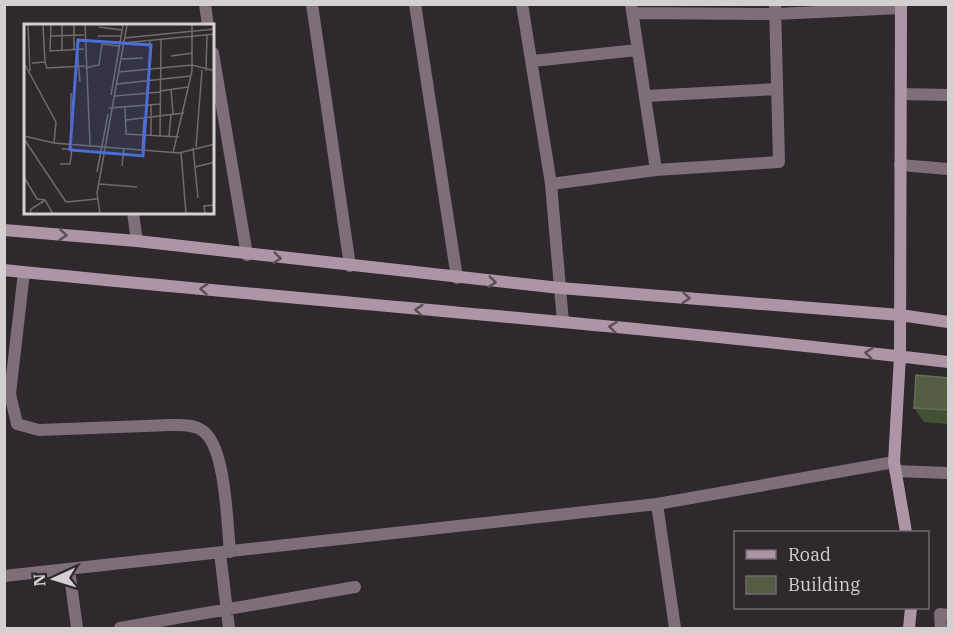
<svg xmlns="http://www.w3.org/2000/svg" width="953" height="633" font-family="'IBM Plex Serif',serif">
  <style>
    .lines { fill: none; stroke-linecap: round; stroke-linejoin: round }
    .street { stroke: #7e6e78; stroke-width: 12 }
    .secondary { stroke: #ad95a5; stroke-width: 12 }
    .wall { fill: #425033 }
    .building { fill: #525d44; stroke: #666f5a; stroke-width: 1.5 }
    .oneway { stroke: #5b4e57 }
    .inset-road { fill: none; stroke: #716b6f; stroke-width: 1.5 }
    .view { fill: #4b6ed6; fill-opacity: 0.15; stroke: #4b6ed6; stroke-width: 3 }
    .inset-edge { fill: none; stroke: #d4d0d2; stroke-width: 3 }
  </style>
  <rect width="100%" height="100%" fill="#2f282d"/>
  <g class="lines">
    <path class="street" d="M205 4 208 26
      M312 4 350 266
      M415 4 457 278
      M522 4 551 184 563 322
      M631 4 656 170
      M633 13 776 14 901 8
      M213 53 247 255
      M533 61 637 50
      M901 94 948 95
      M646 96 776 89
      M900 165 948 169
      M551 184 656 170 779 162 775 4
      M133 213 137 241
      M24 272 10 394 17 424 39 430 171 425C181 425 195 424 203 431 226 447 227 524 230 552
      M895 471 948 473
      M657 504 675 628
      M220 553 229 628
      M69 569 77 628
      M4 576 657 504 894 462
      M120 628 355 587
      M941 628 940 614 948 615"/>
    <path class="secondary" d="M901 4 900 356 894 462 906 532
      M4 230 137 241 560 288 900 315 948 322
      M4 270C319 302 635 325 948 362
      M909 628 911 608"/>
  </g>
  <path class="wall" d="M948 378V424L924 422 914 408Z"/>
  <path class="building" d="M916 375 948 378V410L914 408Z"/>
  <defs><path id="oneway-chevron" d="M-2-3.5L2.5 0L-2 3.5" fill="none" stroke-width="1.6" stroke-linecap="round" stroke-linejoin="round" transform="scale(1.5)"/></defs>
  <g class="oneway">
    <use href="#oneway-chevron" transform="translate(63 235) rotate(5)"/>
    <use href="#oneway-chevron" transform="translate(277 258) rotate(6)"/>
    <use href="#oneway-chevron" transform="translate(492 282) rotate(6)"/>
    <use href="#oneway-chevron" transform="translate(204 289) rotate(-175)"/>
    <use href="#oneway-chevron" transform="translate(686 298) rotate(4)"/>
    <use href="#oneway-chevron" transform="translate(419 310) rotate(-176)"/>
    <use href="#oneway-chevron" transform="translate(613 327) rotate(-174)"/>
    <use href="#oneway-chevron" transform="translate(869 353) rotate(-174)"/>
  </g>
  <g transform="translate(24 24)">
    <rect width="190" height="190" fill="#2f282d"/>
    <path class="inset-road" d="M4 1 6 47M19 1 21 38M27 1 26 27 60 25M61 1 66 121M75 3 98 6M26 12 60 11M74 12H97M100 14 191 5M99 19 191 10M50 25V1M53 25 56 58M38 26V1M147 32 169 29M98 35 119 34M0 39 32 98 30 119 155 129 191 120M8 39 21 38 23 44 61 42M61 44 75 41 78 20 95 22M125 45 126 17M182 47 183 10M95 48 168 41 191 47M93 60 167 52M147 65 149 90M136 67 164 63M47 69V101M87 71 99 1M91 72 137 68M127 81V111M85 84 137 80M101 84 102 110 155 113M102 96 160 89M0 112 30 119M136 112 137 16M145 112 147 91M0 115 42 178 73 175M172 123 178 46M169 124 174 174M118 126 120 95M157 128 162 190M149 129 168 47V1M36 140H46L48 125H38M98 142 100 124M171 143 191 138M73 148 84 90M0 153 13 175 21 176 29 190M75 160 113 163M6 190 7 185 20 177M76 190 73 169 103 1M181 190 180 182 191 181"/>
    <path class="view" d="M54 16 127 21 119 132 46 126Z"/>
    <rect width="190" height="190" class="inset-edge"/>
  </g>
  <rect width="953" height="633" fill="none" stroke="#d4d0d2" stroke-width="12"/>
  <rect x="734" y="531" width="195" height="78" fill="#2f282d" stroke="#716b6f" stroke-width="1.5"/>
  <rect x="746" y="550" width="30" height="9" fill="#ad95a5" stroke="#716b6f" stroke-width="1.5"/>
  <text x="788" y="561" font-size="18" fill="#d4d0d2">Road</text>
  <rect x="746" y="576" width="30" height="18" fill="#525d44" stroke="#716b6f" stroke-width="1.5"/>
  <text x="788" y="591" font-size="18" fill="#d4d0d2">Building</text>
  <g transform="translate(54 579) rotate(266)" stroke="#2f282d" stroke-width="4.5" paint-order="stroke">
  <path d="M0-4.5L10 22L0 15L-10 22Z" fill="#d4d0d2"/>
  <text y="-9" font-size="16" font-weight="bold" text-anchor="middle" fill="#d4d0d2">N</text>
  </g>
</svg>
